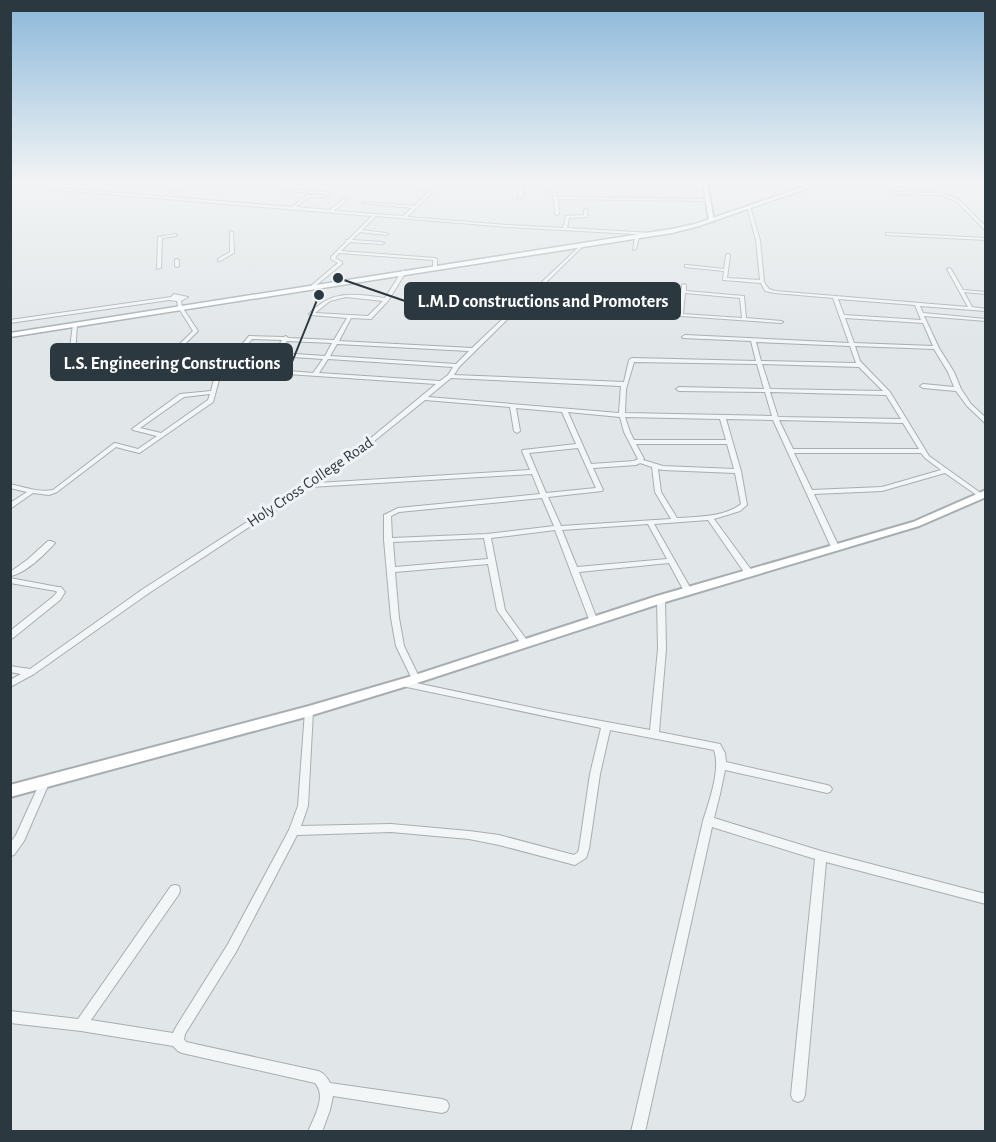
<svg xmlns="http://www.w3.org/2000/svg" width="996" height="1142" font-family="'Alegreya Sans',sans-serif">
  <style>
    .lines { fill: none; stroke-linecap: round; stroke-linejoin: round }
    .street-casing { stroke: #a7aeb2; stroke-width: 2 }
    .secondary-casing { stroke: #a7aeb2; stroke-width: 4 }
    .primary-casing { stroke: #a1aeb3; stroke-width: 3 }
    .street { fill: #f3f6f7; fill-rule: evenodd }
    .secondary { fill: #fff; fill-rule: evenodd }
    .primary { fill: #fff; fill-rule: evenodd }
    .labels { text-anchor: middle; dominant-baseline: central; stroke-width: 6; stroke-linejoin: round; paint-order: stroke }
    .street-label { font-size: 16px; fill: #2b383f; stroke: #f0f4f6 }
    .leader { fill: none; stroke: #2b383f; stroke-width: 2 }
    .callout-dot { fill: #2b383f; stroke: #f0f4f6; stroke-width: 2 }
    .callout { fill: #2b383f; stroke: #2b383f; stroke-width: 2 }
    .callout-label { font-size: 18px; text-anchor: middle; font-weight: bold; fill: #fff }
  </style>
  <rect width="100%" height="100%" fill="#e1e6e8"/>
  <g class="lines">
    <g class="street-casing">
      <path id="street" d="M193 183H197L169 197 292 207 307 195H323L325 194 284 191 283 189 328 192 330 193 324 197H309L296 207 330 210 345 198 346 200 334 211 403 216 412 208 362 203 364 202 414 206 431 190 382 187 384 186 433 188 439 183H442L407 217 507 225 563 228 566 216 584 215V210L586 209 588 210 587 217 569 218 567 228 652 233 654 234 652 235 507 227 376 216 362 230 386 233 388 234 387 235 360 232 352 240 382 242 384 243 383 244 350 242 341 251 435 258 437 259V268L433 267V260L339 253 335 258 342 262V264L314 287H312V285L338 263 331 259V257L346 242V240H348L372 216 10 186V184L164 197Z
        M520 183H524L522 197 520 198 518 197Z
        M549 183H552L557 197 709 199 711 200 709 201 558 199 559 214 557 215 555 214 554 198Z
        M587 183H591L592 184 590 185Z
        M925 183H929L944 194 958 199 986 227V231L956 201 941 195 894 194 892 193 894 192 938 193 933 189 898 187 900 186 930 187Z
        M747 206 750 207 760 240 764 282 769 289 775 291 968 307 947 269 949 268 951 269 963 290 986 292V294L964 292 972 307 986 309V311L920 306 923 313 986 319V321L924 316 939 348 954 372 961 389 971 404 986 418V424L967 406 956 391 923 388 920 386 923 384 954 387 948 372 934 349 855 346 860 361 890 392 929 456 982 494 983 495 982 496H978L945 473 882 491 814 494 839 547 835 549H832L773 420 726 419 741 471 747 505 740 511 714 519 752 571 753 573 752 575H746L708 520 654 524 692 591 688 593H685L669 563 579 572 598 622 594 625 590 622 555 530 491 538 505 610 529 643 528 645H522L497 610 488 564 395 572 399 618 404 646 420 679 419 681H413L412 679 396 646 391 618 384 540V515L398 508 540 494 532 474 310 487 149 593 34 674 10 687V680L21 674 10 672V666L30 669 143 589 348 457 436 384 227 370 219 380 213 402 141 452 139 453 116 447 57 492 49 495 33 493 10 509V503L27 492 10 488V484C24 487 39 493 53 490L113 444 115 443 138 449 157 436 133 430 132 429 180 394 211 391 214 379 249 336 284 337 286 336 288 338 334 340 347 318 311 315 309 314C332 289 354 294 385 298L402 271H406V272L388 301 371 319 351 318 339 341 472 348 581 245 583 246 582 247 525 303 679 313 682 285 684 284 686 285V291L744 296 746 318 781 321 783 322 781 323 522 305 459 367 454 375 624 382 629 360 632 358 756 361 751 341 683 338 682 337 685 335 849 343 833 298 775 293 765 291 761 283 723 280 724 271 685 267V265H687L724 269 726 255 728 254 730 255 727 278 760 280 756 240ZM685 293 740 298 742 318 683 314ZM346 297 383 301 368 316 315 313 330 301ZM838 299 915 305 921 320 844 315ZM845 318 923 323 933 346 854 343ZM252 339 282 340 275 353 260 369 230 367ZM287 341 332 343 325 356 280 353ZM756 342 850 346 856 363 761 361ZM337 344 469 351 456 364 330 356ZM278 356 323 359 313 373 266 369ZM328 359 453 367 448 375 440 381 319 373ZM634 362 757 364 764 389 679 387 676 389 679 391 765 392 772 416 625 413 626 389ZM762 364 859 367 883 391 770 389ZM451 378 621 386 619 413 428 397ZM770 392 886 395 901 419 778 417ZM210 394 208 400 161 433 140 428 184 397ZM425 400 510 407 514 431 517 433 520 431 516 408 562 412 576 444 523 450 522 451 530 470 317 483 352 459ZM568 412 620 417 624 432 638 459 634 461 591 464ZM625 417 720 419 726 440H634L630 432ZM779 420 903 423 919 449H793ZM636 444H727L734 469 663 466 643 460 644 459ZM578 448 596 488 546 493 529 453ZM794 453H921L925 458 941 470 882 487 812 490ZM640 463 652 467 655 492 671 519 561 526 548 497 602 491 603 490 593 468 636 465ZM658 469 663 470 735 473 741 504C725 517 697 517 677 518L661 492ZM542 498 554 526 487 534 392 538 391 516 399 512ZM648 524 667 559 577 567 562 530ZM484 538 488 559 395 567 393 542Z
        M230 231 233 232 234 253 220 261H218V259L230 252Z
        M886 233 986 238V240L887 235H886Z
        M175 234 177 235 176 236 162 238 161 268 157 269 158 237Z
        M637 236 639 237 636 249 633 250 635 237Z
        M177 259 179 260V266L177 267 175 266V260Z
        M174 294 188 297 181 301 182 307 198 331 159 370 157 371 154 369 155 368 193 331 178 307 177 301 169 300 10 323V320L171 297Z
        M73 324 77 325 75 356 72 358 69 356Z
        M48 541H51L55 543C45 554 25 574 10 576V572L27 560Z
        M10 578 58 587H61L65 592 60 600 13 638 10 639V631L54 596 57 592 56 591 10 583Z
        M661 596 665 599 666 649 659 732 720 744 725 753 726 762 827 785 830 786 832 789 830 792 827 793 725 770 720 794 714 818 821 851 986 894V904L826 862 805 1095 803 1100 798 1102 793 1100 791 1095 815 859 712 827 645 1132H631L703 821C709 801 721 770 714 750L610 730 600 774 589 849 586 858 575 865 499 845 469 839 391 832 297 835 236 952 185 1034 184 1039 186 1042 318 1071C324 1073 327 1077 330 1083L442 1099 447 1101 449 1106 447 1111 442 1113 333 1096 330 1110 322 1132H308C314 1117 327 1096 315 1083L182 1053 178 1051 173 1046 81 1031 10 1023V1011L78 1019 171 886 175 885 179 886 180 890 179 894 91 1020 173 1033 176 1027 228 944 289 830 298 806 305 711 306 709 309 708 312 709 313 711 308 806 301 826 391 824 469 831 499 835 574 855 578 852 579 849 590 774 601 728 402 686 399 685 398 683 399 681 402 680 553 712 650 730 658 649 657 599Z
        M45 777 48 778 50 781 24 841 14 855 10 856V843L16 835 42 778Z"/>
    </g>
    <g class="secondary-casing">
      <path id="secondary" d="M703 183H707L714 221 709 220Z
        M986 490V497L919 526 665 602 420 682 309 716 10 797V785L309 706 412 676 657 596 913 522Z"/>
    </g>
    <g class="primary-casing">
      <path id="primary" d="M815 183H822L699 226 672 233 10 337V333L672 229 695 224Z"/>
    </g>
    <use href="#street" class="street"/>
    <use href="#secondary" class="secondary"/>
    <use href="#primary" class="primary"/>
  </g>
  <linearGradient id="sky" x2="0" y2="1"><stop stop-color="#8bb8da"/><stop offset="0.53" stop-color="#f2f4f5"/><stop offset="1" stop-color="#f2f4f5" stop-opacity="0"/></linearGradient>
  <rect width="996" height="343" fill="url(#sky)"/>
  <g class="labels">
    <g class="street-label">
      <text transform="translate(310 482) rotate(-34)">Holy Cross College Road</text>
    </g>
  </g>
  <path class="leader" d="M338 278L405 301M319 295L292 362"/>
  <g class="callout-dot">
    <circle cx="338" cy="278" r="6"/>
    <circle cx="319" cy="295" r="6"/>
  </g>
  <g class="callout">
    <rect x="405" y="283" width="275" height="36" rx="6"/>
    <rect x="51" y="344" width="241" height="36" rx="6"/>
  </g>
  <g class="callout-label">
    <text x="543" y="307">L.M.D constructions and Promoters</text>
    <text x="172" y="369">L.S. Engineering Constructions</text>
  </g>
  <rect width="996" height="1142" fill="none" stroke="#2b383f" stroke-width="24"/>
</svg>
